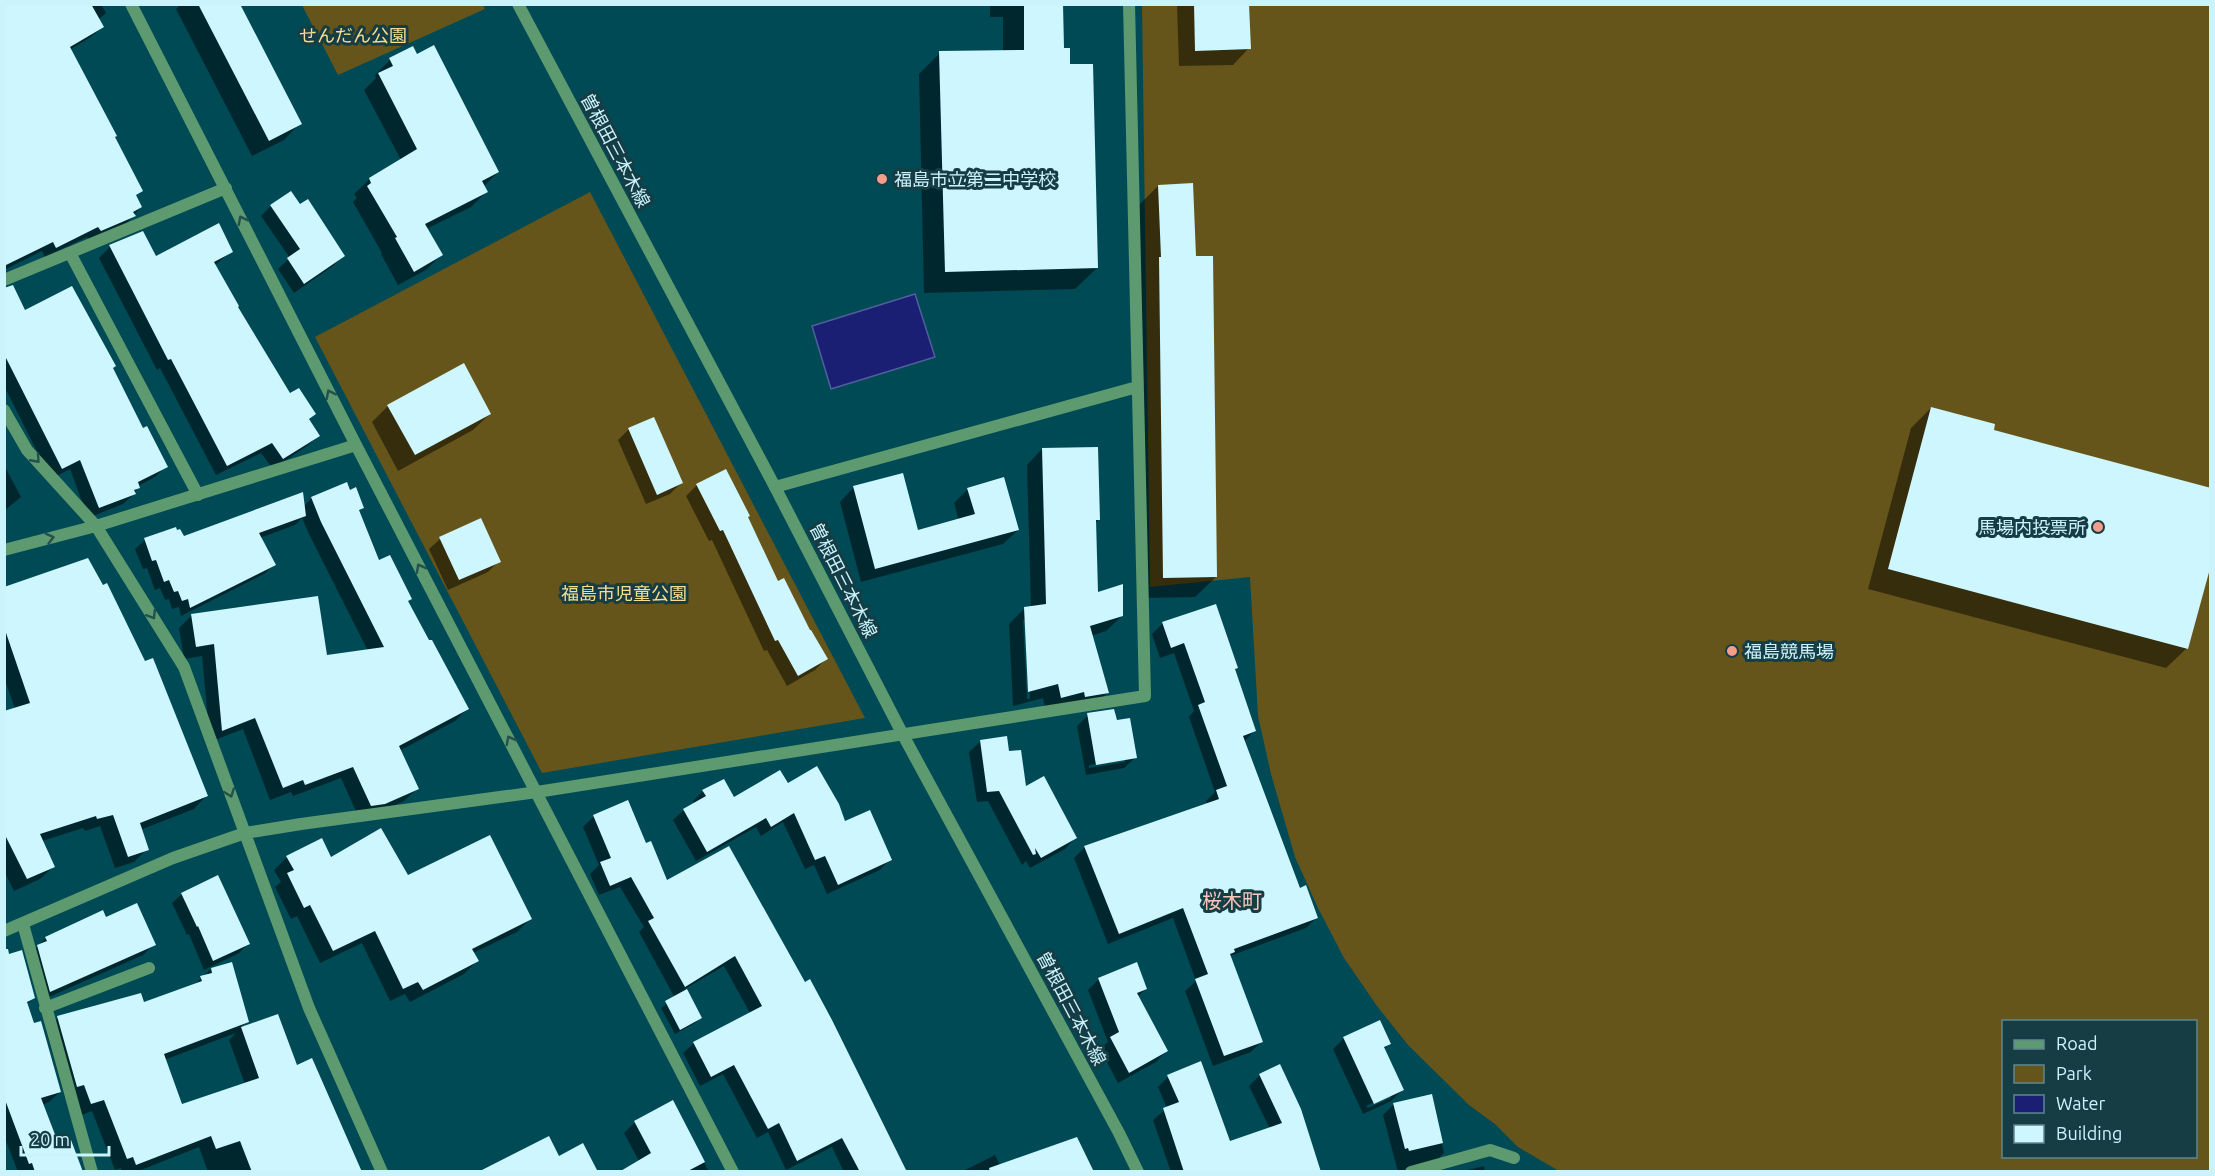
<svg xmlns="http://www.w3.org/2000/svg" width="2215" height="1176" font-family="Ubuntu,'Noto Sans JP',sans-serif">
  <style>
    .green { fill: #66551a; fill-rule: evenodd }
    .water { fill: #1b1f74; stroke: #505f9d; stroke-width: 1.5 }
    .shadow { fill: #0007; fill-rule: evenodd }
    .building { fill: #cdf6ff }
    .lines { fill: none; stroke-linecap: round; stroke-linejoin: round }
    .minor { stroke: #5d9a6f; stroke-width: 12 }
    .tertiary { stroke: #5d9a6f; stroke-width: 12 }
    .oneway { stroke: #25504d }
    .poi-dot { fill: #f49d8b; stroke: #173d44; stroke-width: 2 }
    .labels { text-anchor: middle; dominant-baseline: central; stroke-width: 6; stroke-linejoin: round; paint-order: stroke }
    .park-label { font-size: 18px; fill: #f7de8e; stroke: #173d44 }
    .street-label { font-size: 18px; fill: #caf3fc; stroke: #173d44 }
    .poi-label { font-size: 18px; fill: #caf3fc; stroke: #173d44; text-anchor: start }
    .neighbourhood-label { font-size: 20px; fill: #f7c5ba; stroke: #173d44 }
  </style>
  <rect width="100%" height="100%" fill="#004a55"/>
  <path class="green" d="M483 5 485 9 338 75 302 5Z
    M1142 5H2210V1171H1559L1518 1147 1495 1124 1469 1105 1408 1045 1377 1006 1344 958 1318 908 1295 857 1271 774 1258 716 1250 577 1150 587ZM2004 1022H2196V1156H2004Z
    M590 192 865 718 542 773 315 337Z"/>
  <path class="water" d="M915 294 935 357 831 389 812 326Z"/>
  <path class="shadow" d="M4 4H101L106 13 98 20 102 27 91 37 69 50 141 191 135 196 141 207 123 227 90 240 87 237 45 257 42 251 4 270Z
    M181 4H238L300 123 284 140 252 156 176 9Z
    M990 4H1061L1063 50 1069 65 1097 268 1075 289 924 293 919 74 940 53 1003 51V17H990Z
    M1177 4H1248L1249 48 1233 65 1179 66Z
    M412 48 498 172 483 187 486 192 471 207 426 229 441 255 426 270 398 285 381 254 382 253 353 202 357 198 354 194 370 179 401 160 364 90 376 78 375 75 390 60Z
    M1158 186 1216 577 1195 597 1143 598 1138 206Z
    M271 206 343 256 333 266 294 293 278 269 290 258 261 216Z
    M142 233 155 258 232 251 215 265 236 307 290 395 314 414 308 421 318 436 307 446 273 469 261 453 216 475 160 368 157 370 99 258 110 247Z
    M4 304 24 312 111 369 143 430 166 466 155 477 138 486 134 494 123 504 88 518 70 469 51 479 4 386Z
    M388 406 490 414 473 430 398 471 372 422Z
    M1931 408 1992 431 2187 648 2166 668 1868 589 1911 428Z
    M629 429 681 483 670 494 646 504 618 440Z
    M1042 449 1098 520 1095 523 1097 594 1122 616 1106 631 1091 636 1107 693 1092 708 1046 713 1043 698 1013 706 1009 624 1024 609 1031 608 1027 465ZM1023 620H1026L1030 699H1027Z
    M4 465 21 497 4 511Z
    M697 485 747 517 778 583 826 659 815 670 787 686 767 650 764 651 712 540 709 541 686 496Z
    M854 487 917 532 959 521 954 503 968 489 1018 530 1003 544 861 582 840 502Z
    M312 498 362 508 358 512 378 562 407 602 467 709 455 721 399 751 417 789 404 801 371 816 359 818 341 778 293 796 291 792 270 800 243 729 210 742 202 656 184 659 179 628 191 616 326 657 368 651 309 534 302 518 295 525 260 538 274 565 264 574 181 616 179 607 172 609 169 599 165 600 160 588 155 590 147 568 143 569 135 549 145 540 183 538 304 506Z
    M440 539 499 561 488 572 448 590 429 549Z
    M4 589 206 796 194 809 140 830 147 849 134 862 115 868 100 826 85 831 83 828 42 841 53 867 40 879 14 891 4 871V712L15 709 4 677Z
    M1163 623 1234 670 1254 731 1244 742 1299 890 1316 918 1306 928 1230 956 1262 1041 1251 1052 1213 1066 1185 991 1196 981 1173 918 1108 944 1074 858 1085 847 1207 804 1206 801 1215 792 1189 717 1194 711 1174 653 1160 658 1152 634Z
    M1088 715 1116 722 1135 758 1124 768 1086 775 1077 726ZM1125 759V762L1089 768V765Z
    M980 742 1008 753 1025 788 1075 838 1065 849 1030 868 1026 861 1022 865 988 801 977 802 969 752Z
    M787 785 844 823 890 859 880 870 827 894 814 865 805 869 783 822 761 836 756 827 696 861 673 820 684 810 694 804 693 801 703 791 733 799Z
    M594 816 645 845 666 882 728 848 906 1172H844L832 1147 786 1170 768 1132 757 1138 723 1074 700 1086 683 1053 694 1043 750 1013 724 966 685 989 700 1018 695 1023 675 1034 661 1008 675 998 639 932 644 927 620 887 599 895 590 874 599 865 583 827Z
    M287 857 331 859 408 877 530 919 517 932 473 953 477 961 464 974 410 1002 405 994 390 1001 362 943 320 963 297 916 291 919 275 887 281 882 274 870Z
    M182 894 248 944 239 953 204 970 189 934 187 935 172 903Z
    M105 919 154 944 143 955 40 1001 27 957 46 938Z
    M4 957 33 998 26 1005 60 1092 49 1102 42 1105 58 1147 81 1172H18L4 1136Z
    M211 969 247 1021 240 1028 277 1015 296 1067 360 1172H208L199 1147 136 1172H122L121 1168 115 1170 92 1111 79 1116 72 1096 65 1098 46 1030 58 1018 143 1004 192 987ZM236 1033 229 1040 245 1084 182 1106 164 1060Z
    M1099 979 1146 989 1137 997 1166 1051 1156 1062 1118 1083 1100 1049 1108 1042 1088 990Z
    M1344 1038 1389 1044 1383 1050 1402 1090 1391 1101 1363 1114 1333 1049ZM1391 1094V1098L1368 1108 1366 1106Z
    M1260 1075 1309 1172H1171L1153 1120 1167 1108 1158 1087 1168 1077 1229 1143 1270 1129 1249 1086Z
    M1431 1096 1444 1153 1433 1164 1407 1172H1398L1383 1115 1394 1104Z
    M673 1102 709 1172H636L640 1163 624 1133 635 1122Z
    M995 1155 1000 1165 1091 1172H961Z
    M1484 1166 1485 1172H1459Z"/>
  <path class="building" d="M4 4H91L104 27 70 47 117 136 115 137 143 191 136 195 142 207 133 212 136 216 101 231 98 227 56 248 53 242 4 266Z
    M198 4H240L302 124 269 141Z
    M1024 4H1063L1064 48H1070V64H1093L1098 268 945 272 939 51 1024 50Z
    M1194 4H1249L1251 49 1195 51Z
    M434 45 499 172 482 181 488 192 425 224 443 255 414 272 395 238 397 237 367 186 371 183 369 178 417 149 378 73 393 66 389 58 413 46 417 54Z
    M1193 183 1196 256H1213L1217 577 1163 578 1159 257H1161L1158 185Z
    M291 191 300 204 308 199 345 256 304 284 287 258 300 249 270 205Z
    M219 223 233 252 214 262 239 306 238 307 290 393 299 388 316 414 309 419 320 436 283 459 272 443 227 466 171 359 168 360 109 245 143 231 156 256Z
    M13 285 25 310 72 286 116 366 113 368 143 428 147 426 168 467 138 482 140 488 134 490 136 494 99 508 80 460 62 469 4 354V288Z
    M464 363 491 414 415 455 387 405Z
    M1931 407 1995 424 1994 430 2211 488V565L2188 649 1888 569Z
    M654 417 683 483 657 495 628 428Z
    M1098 447 1100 520H1096L1098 592 1123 584V616L1090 626 1109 693 1085 697 1084 692 1061 698 1058 684 1028 692 1024 607 1046 604 1042 448Z
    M726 469 750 516 748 517 778 581 784 578 810 630H811L828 659 798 676 778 640 775 641 723 530 720 531 696 484Z
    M903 473 918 530 975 514 967 488 1004 477 1019 530 875 569 853 486Z
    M347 482 350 490 356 487 364 508 359 510 379 560 390 555 412 599 408 601 429 640H432L469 709 399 746 419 789 385 804 371 806 353 767 305 785 303 780 283 788 255 718 222 731 214 644 196 647 191 614 318 596 327 655 384 647 321 522 311 497Z
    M303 492 306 516 259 533 276 565 190 608 188 599 182 601 178 591 174 592 169 580 164 582 156 560 152 561 144 538 176 527 177 530 180 529 184 536Z
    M481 518 501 562 459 580 439 537Z
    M88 558 103 585 107 583 145 661 153 658 208 796 140 823 149 850 128 857 113 815 97 819 96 816 40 834 55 867 27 879 4 833V711L30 703 4 627V587Z
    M1216 604 1238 668 1235 669 1256 731 1243 736 1300 888 1306 885 1318 918 1234 949 1235 952 1230 954 1263 1042 1224 1056 1195 979 1208 974 1183 908 1119 934 1084 846 1219 799 1216 790 1227 786 1198 705 1205 702 1184 643 1171 648 1162 622Z
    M1114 709 1117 720 1130 718 1137 758 1096 765 1087 713Z
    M1007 736 1009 751 1021 750 1026 786 1044 776 1077 838 1041 858 1035 848 1036 854 1033 855 999 791 987 792 980 740Z
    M817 766 839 804 845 821 870 810 892 860 838 885 825 856 815 860 794 813 771 827 766 818 707 852 683 809 706 796 702 790 724 779 734 797 780 770 788 783Z
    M628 800 646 843 651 841 667 880 729 846 805 982 810 979 832 1020 907 1172H860L842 1138 797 1161 779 1123 768 1129 734 1065 711 1077 693 1042 762 1006 735 956 685 987 648 921 654 918 631 877 610 886 600 862 611 858 593 815Z
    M381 828 408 875 490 835 532 919 472 949 479 961 423 990 418 982 403 989 375 931 333 951 310 905 304 908 287 873 294 870 286 856 322 838 331 857Z
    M218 875 250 944 213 961 198 926 197 927 181 893Z
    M137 903 156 945 50 992 37 945 47 941 45 937 103 910 106 917Z
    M4 949H8L9 954 22 950 35 998 27 1002 34 1023 41 1021 61 1092 41 1098 59 1145 71 1140 83 1172H35L32 1163 29 1164 4 1097Z
    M232 962 249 1022 164 1054 182 1104 259 1078 241 1027 278 1014 297 1065 312 1058 362 1172H252L240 1141 216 1149 211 1136 136 1165 133 1157 127 1159 104 1100 91 1104 84 1085 77 1087 57 1016 141 993 144 1002 202 981 200 976 212 973 211 968Z
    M1137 962 1147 989 1137 993 1168 1051 1129 1073 1110 1037 1119 1032 1098 978Z
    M687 989 702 1018 680 1030 665 1001Z
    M1380 1020 1391 1044 1384 1047 1404 1090 1374 1104 1343 1037Z
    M1201 1061 1230 1141 1282 1123 1259 1074 1280 1064 1301 1109 1321 1172H1184L1163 1108 1179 1102 1167 1075Z
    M1432 1094 1443 1143 1409 1151 1408 1148 1405 1149 1393 1103Z
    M673 1100 705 1162 686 1172H619L651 1153 634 1121Z
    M549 1136 559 1156 583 1143 598 1172H478Z
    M1077 1137 1094 1172H990L989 1168Z"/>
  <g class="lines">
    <path class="minor" d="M131 4 356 445 733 1172
      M70 253 198 495
      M4 280 226 188
      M4 410 27 450 96 526 184 667 309 1008 382 1172
      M775 487 1137 387
      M4 550 96 526 356 445
      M23 924 92 1172
      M4 931 173 858 245 833 301 824 537 792 1145 696 1129 4
      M45 1008 149 968
      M1411 1172 1490 1150 1514 1158"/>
    <path class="tertiary" d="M518 4 775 487 903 735 1119 1133 1138 1172"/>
  </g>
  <defs><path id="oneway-chevron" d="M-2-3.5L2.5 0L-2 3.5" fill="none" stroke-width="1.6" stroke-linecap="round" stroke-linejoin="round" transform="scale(1.5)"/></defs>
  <g class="oneway">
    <use href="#oneway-chevron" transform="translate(242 220) rotate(-117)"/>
    <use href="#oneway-chevron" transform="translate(330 394) rotate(-117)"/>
    <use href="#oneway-chevron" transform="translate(36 459) rotate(48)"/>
    <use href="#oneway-chevron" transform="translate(50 538) rotate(-15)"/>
    <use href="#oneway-chevron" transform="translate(420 568) rotate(-118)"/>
    <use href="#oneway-chevron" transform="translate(152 615) rotate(58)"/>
    <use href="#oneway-chevron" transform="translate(510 740) rotate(-118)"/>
    <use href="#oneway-chevron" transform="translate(230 793) rotate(70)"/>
  </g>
  <g class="poi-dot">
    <circle cx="882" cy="179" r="6"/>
    <circle cx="2098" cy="527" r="6"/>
    <circle cx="1732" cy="651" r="6"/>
  </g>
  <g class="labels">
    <g class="park-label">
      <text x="353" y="35">せんだん公園</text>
      <text x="624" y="593">福島市児童公園</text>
    </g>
    <g class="street-label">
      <text transform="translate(616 150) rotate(62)">曽根田三本木線</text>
      <text transform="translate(844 580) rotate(63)">曽根田三本木線</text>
      <text transform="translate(1072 1008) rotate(62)">曽根田三本木線</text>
    </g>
    <g class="poi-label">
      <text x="894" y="179">福島市立第二中学校</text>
      <text x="2086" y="527" text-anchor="end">馬場内投票所</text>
      <text x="1744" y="651">福島競馬場</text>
    </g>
    <g class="neighbourhood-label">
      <text x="1232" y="900">桜木町</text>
    </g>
  </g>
  <rect width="2215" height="1176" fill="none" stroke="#caf3fc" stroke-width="12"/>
  <rect x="2002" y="1020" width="195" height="138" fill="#173d44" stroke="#5f868e" stroke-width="1.5"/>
  <rect x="2014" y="1040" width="30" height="9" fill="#5d9a6f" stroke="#5f868e" stroke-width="1.5"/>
  <text x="2056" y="1050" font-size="18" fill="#caf3fc">Road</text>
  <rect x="2014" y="1065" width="30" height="18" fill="#66551a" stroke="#5f868e" stroke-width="1.5"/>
  <text x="2056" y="1080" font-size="18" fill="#caf3fc">Park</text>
  <rect x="2014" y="1095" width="30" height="18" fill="#1b1f74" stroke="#5f868e" stroke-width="1.5"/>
  <text x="2056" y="1110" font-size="18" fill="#caf3fc">Water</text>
  <rect x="2014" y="1125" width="30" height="18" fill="#cdf6ff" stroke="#5f868e" stroke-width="1.5"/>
  <text x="2056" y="1140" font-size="18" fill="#caf3fc">Building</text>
  <path d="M21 1146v9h88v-9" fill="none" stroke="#caf3fc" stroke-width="3"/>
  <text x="30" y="1146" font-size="18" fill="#caf3fc" stroke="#173d44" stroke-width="4.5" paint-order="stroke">20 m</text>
</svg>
